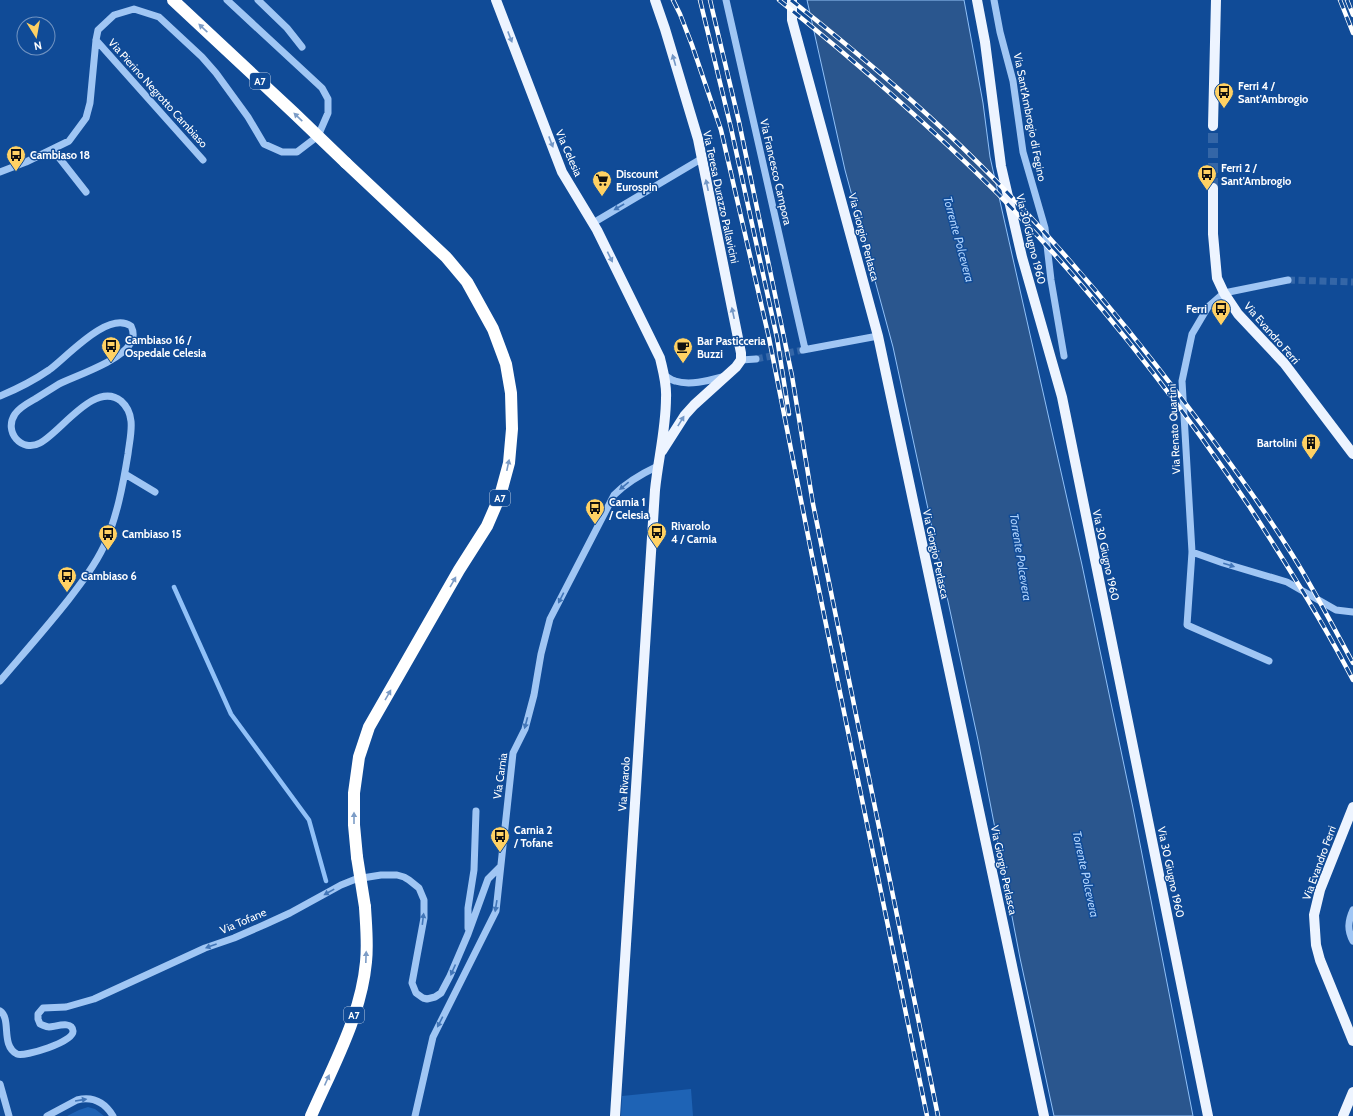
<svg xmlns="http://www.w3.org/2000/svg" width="1353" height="1116" font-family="Cabin,sans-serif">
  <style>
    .green { fill: #1e63b5 }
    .water { fill: #2a568e; stroke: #91c1f8 }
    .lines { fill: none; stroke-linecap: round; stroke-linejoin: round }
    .stream { stroke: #91c1f8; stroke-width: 4.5 }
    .minor-tunnel { stroke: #3466a7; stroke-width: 7; stroke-dasharray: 7 3.5; stroke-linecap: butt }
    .major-tunnel { stroke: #3466a7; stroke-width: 10; stroke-dasharray: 10 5; stroke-linecap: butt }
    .minor { stroke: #a0c6f4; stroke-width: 7 }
    .major { stroke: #edf4ff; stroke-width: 10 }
    .highway { stroke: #fff; stroke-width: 12 }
    .rail-casing { stroke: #fff; stroke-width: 4.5 }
    .rail { stroke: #104b97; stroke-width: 3; stroke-dasharray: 9; stroke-linecap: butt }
    .highway-bridge { stroke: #fff; stroke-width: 12 }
    .oneway { fill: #7c9cc6 }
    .oneway2 { fill: #7397c6 }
    .oneway3 { fill: #4276b8 }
    .labels { text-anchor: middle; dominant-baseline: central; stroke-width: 3; stroke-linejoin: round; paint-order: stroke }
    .shield { fill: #104b97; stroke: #b7c9e0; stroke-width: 1 }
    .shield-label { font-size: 10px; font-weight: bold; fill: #fff }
    .poi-label { font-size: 11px; font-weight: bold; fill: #fff; stroke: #104b97; text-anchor: start }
    .street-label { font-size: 11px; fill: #fff; stroke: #104b97 }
    .water-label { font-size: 12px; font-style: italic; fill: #acd0fb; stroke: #104b97 }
  </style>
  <rect width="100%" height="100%" fill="#104b97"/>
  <path class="green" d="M691 1089 693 1116H621L622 1096Z
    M88 1107 95 1109 104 1116H67L79 1110Z"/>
  <path class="water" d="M807 0H964L983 103 990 157 1082 565 1133 808 1193 1116H1054L1020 958 978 740 893 347 845 170Z"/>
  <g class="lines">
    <path class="stream" d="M174 587 231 714 309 820 326 881"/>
    <path class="minor-tunnel" d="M1288 280 1353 282
      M756 359 803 350"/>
    <path class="major-tunnel" d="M1213 188V126"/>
    <path class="minor" d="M258 0 287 28 302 47
      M726 0 805 349
      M994 0 1000 32 1013 81 1023 152 1045 228 1051 280 1064 356
      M96 40 203 160
      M53 150 86 192
      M0 172 26 162 69 141 86 118 90 103 96 40 98 30 114 15 134 9 159 17 202 57 216 73 248 117 264 144 282 152H297L318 136 328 113V99L322 88 227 0
      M593 223 701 159
      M803 350 878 336
      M741 360 756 359
      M664 375C668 377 671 380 675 381 691 386 710 380 725 376
      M0 396C17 389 33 381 49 370 67 357 108 310 131 326 134 332 134 338 130 344 120 361 78 375 59 384 51 389 43 394 35 399 28 403 20 407 15 414 3 432 22 453 40 443 61 432 95 380 121 401 137 415 130 436 128 454 123 485 117 517 104 546 95 565 82 582 69 599 47 627 23 654 0 681
      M125 474 155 492
      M1192 552 1223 563 1287 582 1336 610 1353 612
      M1269 661 1187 625 1192 552 1182 381 1192 334 1208 307 1224 293 1288 280
      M1353 910C1348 921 1347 930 1353 941
      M468 928V908L474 870 476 811
      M0 1011C12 1019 0 1045 17 1054 25 1057 74 1042 73 1031 72 1020 55 1027 49 1027 46 1027 43 1025 40 1024L38 1019V1014L43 1008 66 1007 94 999 205 948 234 938 266 924 290 913 341 885 356 879 381 875H397L404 877 409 880 419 888 424 900V918L412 983 416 993 423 998 427 999 435 997 441 993 450 976 468 934 488 879 500 867
      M0 1084 9 1116
      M47 1116 77 1100C93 1096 105 1103 113 1116
      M415 1116 433 1037 496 911 513 753 525 729 534 695 541 654 550 619 614 495C627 482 641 474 658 466"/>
    <path class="major" d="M496 0 562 172 597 230 660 358C663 371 667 384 666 398 666 429 658 460 655 490L615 1116
      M655 0 665 29 698 139 741 353V360L736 367 694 405 685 415 662 451
      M792 0V20L878 336 1044 1116
      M977 0 985 42 1001 166 1022 257 1062 397 1208 1116
      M1213 126 1216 0
      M1213 188V234L1217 278 1224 293 1238 314 1284 363 1353 454
      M1353 807 1320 890 1314 915 1316 945 1320 960 1353 1041
      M1343 1116 1353 1092"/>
    <path class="highway" d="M346 163 446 257 467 282 493 329 506 364 511 393 512 429 509 463 500 496 487 526 459 570 369 727 359 757 354 793V825L357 857
      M311 1116C333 1066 361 1016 366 962 368 944 366 925 365 907"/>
    <g class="rail-casing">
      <path id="rail" d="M673 0 680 14 692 45 721 130 769 338 813 561 927 1116
        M700 0 731 128 777 338 789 414
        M710 0 739 122 792 376 813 504 938 1116
        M779 0C855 61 929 125 998 194 1091 289 1175 396 1249 506 1286 563 1322 620 1353 680
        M791 0C844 42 896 85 945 131 1035 215 1115 310 1189 408 1224 454 1258 500 1288 548 1312 585 1332 625 1353 663
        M1340 0 1353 33
        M1347 0 1353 15"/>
    </g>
    <use href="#rail" class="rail"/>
    <path class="highway-bridge" d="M173 0 294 113 346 163
      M357 857 365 907"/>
  </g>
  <defs><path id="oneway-solid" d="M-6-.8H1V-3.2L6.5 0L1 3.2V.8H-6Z"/></defs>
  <g class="oneway">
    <use href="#oneway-solid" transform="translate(203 28) rotate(-137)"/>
    <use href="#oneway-solid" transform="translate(298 117) rotate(-136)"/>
    <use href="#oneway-solid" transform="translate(508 465) rotate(-78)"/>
    <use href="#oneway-solid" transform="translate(453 582) rotate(-60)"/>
    <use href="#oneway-solid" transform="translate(388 695) rotate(-60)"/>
    <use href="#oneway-solid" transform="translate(354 818) rotate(-90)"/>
    <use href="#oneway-solid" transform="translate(366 957) rotate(-88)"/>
    <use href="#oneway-solid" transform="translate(327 1080) rotate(-66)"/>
  </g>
  <g class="oneway2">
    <use href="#oneway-solid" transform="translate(510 37) rotate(69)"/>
    <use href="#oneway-solid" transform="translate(674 60) rotate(-106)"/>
    <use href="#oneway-solid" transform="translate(551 142) rotate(69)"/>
    <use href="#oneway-solid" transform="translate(707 185) rotate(-102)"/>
    <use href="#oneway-solid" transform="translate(610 257) rotate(64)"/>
    <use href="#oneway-solid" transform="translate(733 313) rotate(-102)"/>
    <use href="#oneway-solid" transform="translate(681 421) rotate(-58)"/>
  </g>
  <g class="oneway3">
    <use href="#oneway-solid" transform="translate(619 207) rotate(150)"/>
    <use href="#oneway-solid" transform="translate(624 486) rotate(141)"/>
    <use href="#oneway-solid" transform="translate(1229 565) rotate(17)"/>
    <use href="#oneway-solid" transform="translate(561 598) rotate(117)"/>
    <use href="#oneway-solid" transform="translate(526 723) rotate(105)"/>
    <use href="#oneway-solid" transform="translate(329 892) rotate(151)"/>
    <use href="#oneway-solid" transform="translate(496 906) rotate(99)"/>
    <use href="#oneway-solid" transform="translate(423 919) rotate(-83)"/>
    <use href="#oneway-solid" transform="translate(211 946) rotate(160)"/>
    <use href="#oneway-solid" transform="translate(453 970) rotate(114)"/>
    <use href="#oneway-solid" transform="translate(440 1022) rotate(117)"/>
    <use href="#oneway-solid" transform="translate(81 1100) rotate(-9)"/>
  </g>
  <defs>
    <g id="bus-pin" transform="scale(1)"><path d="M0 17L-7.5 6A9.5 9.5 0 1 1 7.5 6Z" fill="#ffd163" stroke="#104b97"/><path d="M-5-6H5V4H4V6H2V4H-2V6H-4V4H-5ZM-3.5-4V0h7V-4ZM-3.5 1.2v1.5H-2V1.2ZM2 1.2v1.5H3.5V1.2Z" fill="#111"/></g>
    <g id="supermarket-pin" transform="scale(1)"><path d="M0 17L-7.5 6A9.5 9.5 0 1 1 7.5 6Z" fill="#ffd163" stroke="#104b97"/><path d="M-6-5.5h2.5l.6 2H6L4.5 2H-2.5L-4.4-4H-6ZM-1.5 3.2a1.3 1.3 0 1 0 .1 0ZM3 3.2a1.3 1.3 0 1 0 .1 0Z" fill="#111"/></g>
    <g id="cafe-pin" transform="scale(1)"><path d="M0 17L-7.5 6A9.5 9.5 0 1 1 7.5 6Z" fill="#ffd163" stroke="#104b97"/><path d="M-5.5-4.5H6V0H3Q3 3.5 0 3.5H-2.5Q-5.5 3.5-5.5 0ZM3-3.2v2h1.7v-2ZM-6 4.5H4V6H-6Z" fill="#111"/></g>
    <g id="building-pin" transform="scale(1)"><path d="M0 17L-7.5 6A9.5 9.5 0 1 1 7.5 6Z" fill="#ffd163" stroke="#104b97"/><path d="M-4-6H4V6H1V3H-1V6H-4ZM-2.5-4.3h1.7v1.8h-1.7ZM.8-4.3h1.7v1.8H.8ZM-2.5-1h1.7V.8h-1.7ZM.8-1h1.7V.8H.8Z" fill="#111"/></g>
  </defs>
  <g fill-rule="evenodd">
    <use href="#bus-pin" x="1224" y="92"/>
    <use href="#bus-pin" x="16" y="155"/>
    <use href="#bus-pin" x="1207" y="174"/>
    <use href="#supermarket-pin" x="602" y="180"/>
    <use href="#bus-pin" x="1221" y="309"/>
    <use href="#bus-pin" x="111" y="346"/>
    <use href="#cafe-pin" x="683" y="347"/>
    <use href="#building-pin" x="1311" y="443"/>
    <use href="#bus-pin" x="595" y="508"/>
    <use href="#bus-pin" x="657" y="532"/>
    <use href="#bus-pin" x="108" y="534"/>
    <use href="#bus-pin" x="67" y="576"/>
    <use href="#bus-pin" x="500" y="836"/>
  </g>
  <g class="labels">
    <g class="shield">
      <rect x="250" y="73" width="20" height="16" rx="3"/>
      <rect x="490" y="490" width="20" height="16" rx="3"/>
      <rect x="344" y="1007" width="20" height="16" rx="3"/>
    </g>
    <g class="shield-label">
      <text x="260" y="81">A7</text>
      <text x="500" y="498">A7</text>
      <text x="354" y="1015">A7</text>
    </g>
    <g class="poi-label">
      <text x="1238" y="86">Ferri 4 /<tspan x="1238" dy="13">Sant'Ambrogio</tspan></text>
      <text x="30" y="155">Cambiaso 18</text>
      <text x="1221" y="168">Ferri 2 /<tspan x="1221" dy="13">Sant'Ambrogio</tspan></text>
      <text x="616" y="174">Discount<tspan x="616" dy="13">Eurospin</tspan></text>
      <text x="1207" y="309" text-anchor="end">Ferri</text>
      <text x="125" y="340">Cambiaso 16 /<tspan x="125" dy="13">Ospedale Celesia</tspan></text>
      <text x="697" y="341">Bar Pasticceria<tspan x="697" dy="13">Buzzi</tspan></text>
      <text x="1297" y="443" text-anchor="end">Bartolini</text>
      <text x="609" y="502">Carnia 1<tspan x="609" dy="13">/ Celesia</tspan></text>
      <text x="671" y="526">Rivarolo<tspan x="671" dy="13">4 / Carnia</tspan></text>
      <text x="122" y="534">Cambiaso 15</text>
      <text x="81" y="576">Cambiaso 6</text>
      <text x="514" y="830">Carnia 2<tspan x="514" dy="13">/ Tofane</tspan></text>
    </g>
    <g class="street-label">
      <text transform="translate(158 93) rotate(48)">Via Pierino Negrotto Cambiaso</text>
      <text transform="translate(1030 117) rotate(79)">Via Sant'Ambrogio di Fegino</text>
      <text transform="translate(569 153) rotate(66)">Via Celesia</text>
      <text transform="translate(776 172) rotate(77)">Via Francesco Campora</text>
      <text transform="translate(721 197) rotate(78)">Via Teresa Durazzo Pallavicini</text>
      <text transform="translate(864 237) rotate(75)">Via Giorgio Perlasca</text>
      <text transform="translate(1031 239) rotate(76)">Via 30 Giugno 1960</text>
      <text transform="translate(1272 333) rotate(49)">Via Evandro Ferri</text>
      <text transform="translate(1174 429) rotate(-93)">Via Renato Quartini</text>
      <text transform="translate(936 554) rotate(78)">Via Giorgio Perlasca</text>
      <text transform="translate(1106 555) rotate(78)">Via 30 Giugno 1960</text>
      <text transform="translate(500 776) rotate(-82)">Via Carnia</text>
      <text transform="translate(624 784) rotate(-86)">Via Rivarolo</text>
      <text transform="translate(1319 863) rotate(-70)">Via Evandro Ferri</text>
      <text transform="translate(1004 870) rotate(78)">Via Giorgio Perlasca</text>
      <text transform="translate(1171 872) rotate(78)">Via 30 Giugno 1960</text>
      <text transform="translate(243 921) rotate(-23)">Via Tofane</text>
    </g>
    <g class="water-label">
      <text transform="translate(959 239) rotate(75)">Torrente Polcevera</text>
      <text transform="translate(1021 557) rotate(81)">Torrente Polcevera</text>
      <text transform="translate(1086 874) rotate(78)">Torrente Polcevera</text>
    </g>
  </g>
  <g transform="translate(36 36) rotate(169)"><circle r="19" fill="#104b97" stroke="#7093c1"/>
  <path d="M0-3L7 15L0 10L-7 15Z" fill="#ffd163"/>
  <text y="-6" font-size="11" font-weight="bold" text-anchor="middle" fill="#ffffff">N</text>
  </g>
</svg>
